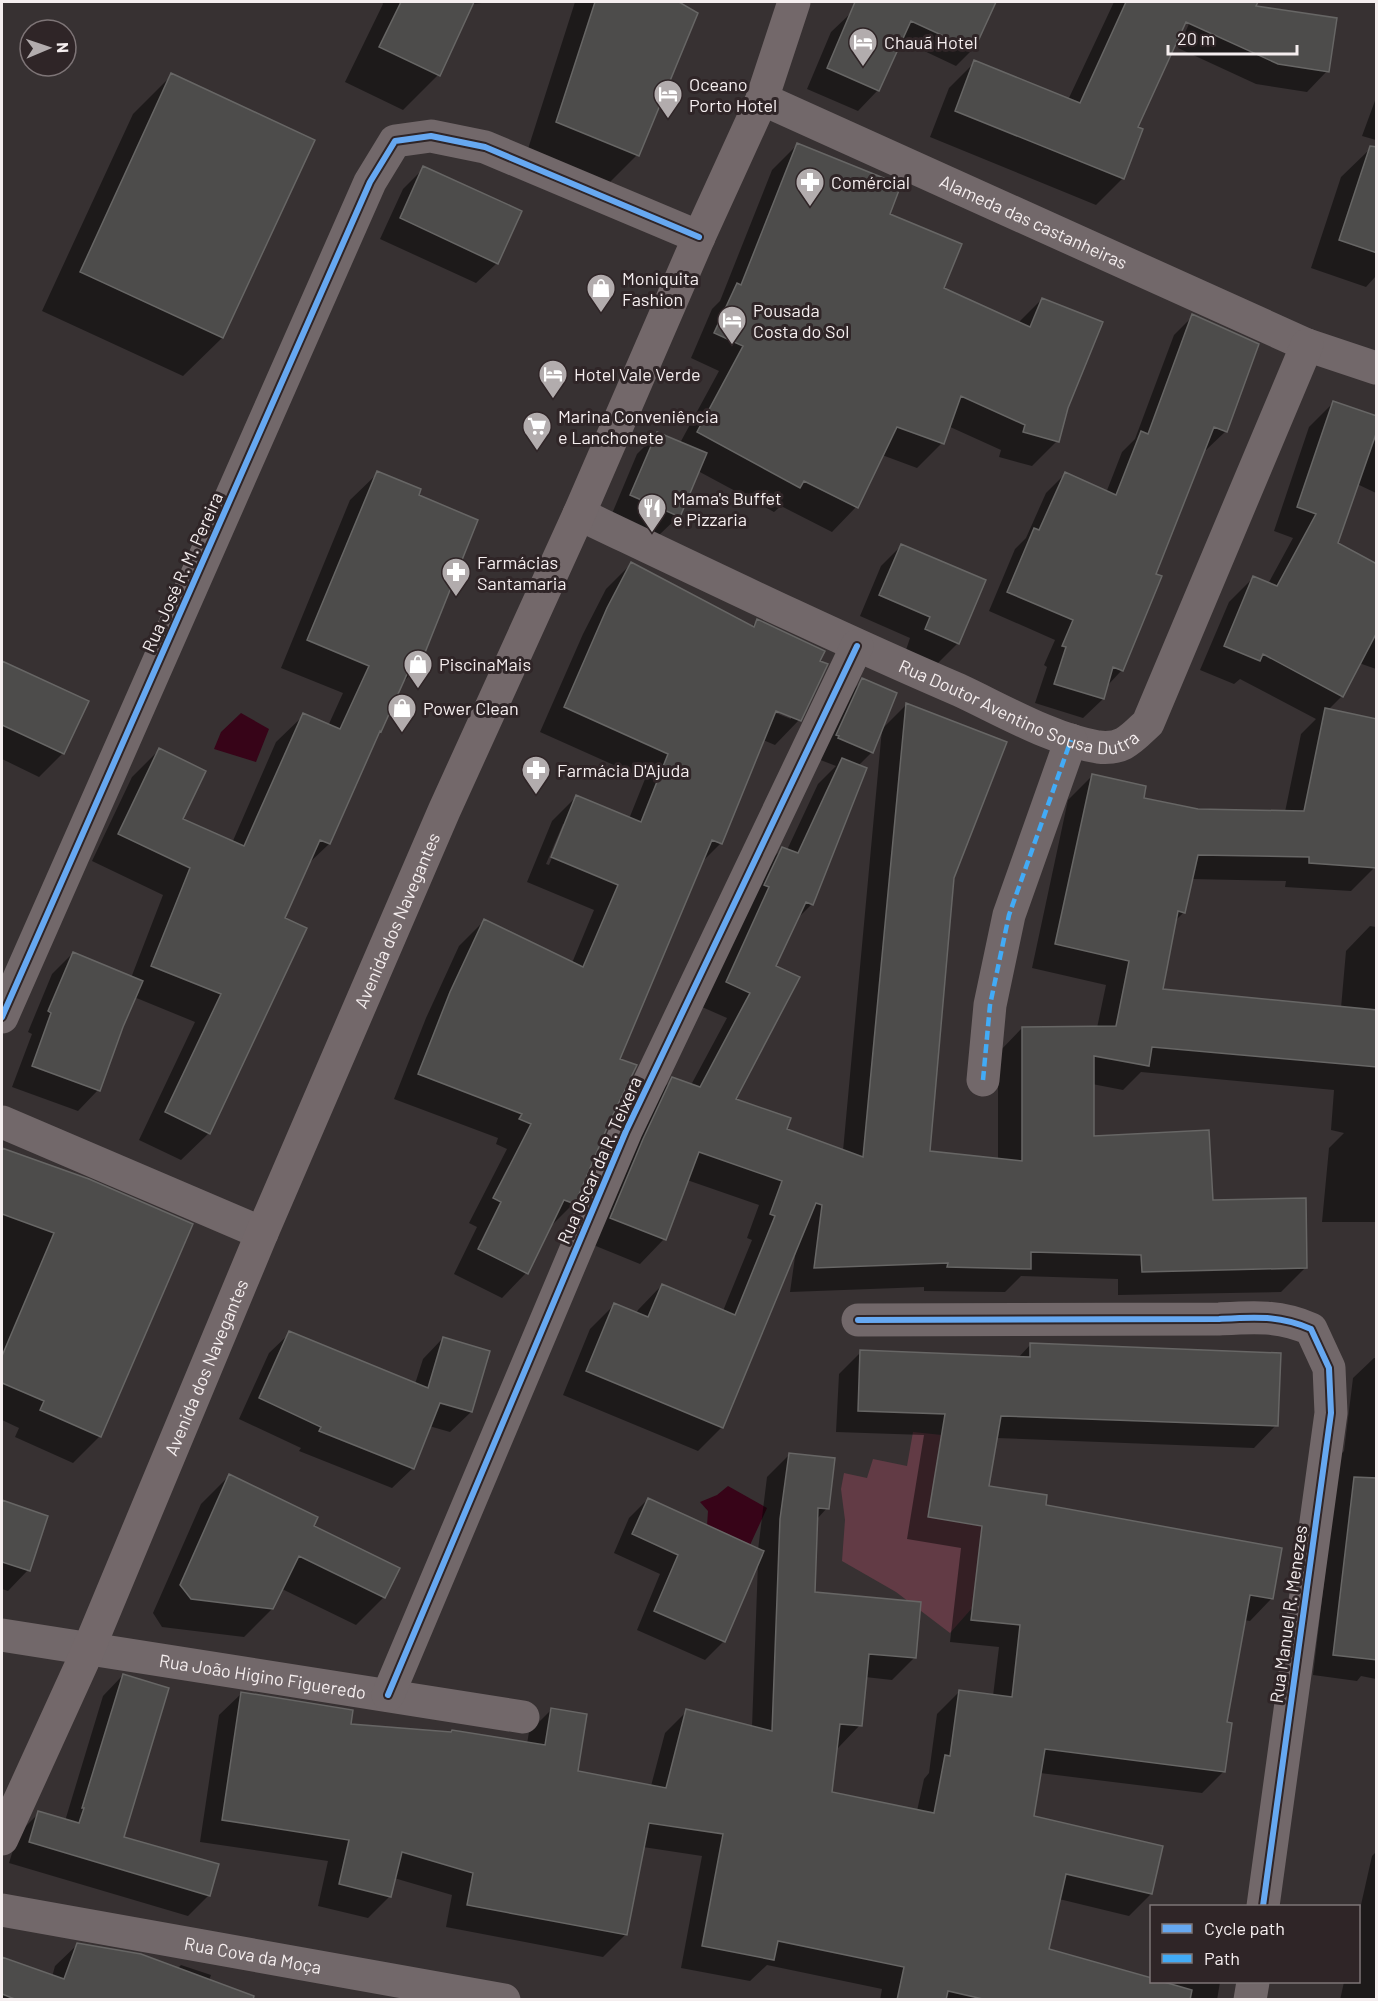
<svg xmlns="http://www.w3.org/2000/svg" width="1378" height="2001" font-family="Barlow,sans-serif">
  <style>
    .green { fill: #623b45 }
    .water { fill: #370418 }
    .shadow { fill: #0007; fill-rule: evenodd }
    .building { fill: #4d4c4b; stroke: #676665; stroke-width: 1.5 }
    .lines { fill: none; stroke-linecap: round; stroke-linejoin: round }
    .minor { stroke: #72686a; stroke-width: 33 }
    .major { stroke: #73686a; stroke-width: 33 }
    .quiet { stroke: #42abf6; stroke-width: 4.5; stroke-dasharray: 9 4.5; stroke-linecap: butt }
    .cycleway-casing { stroke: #2f2527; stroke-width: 10 }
    .cycleway { stroke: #66a8f1; stroke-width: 6 }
    .labels { text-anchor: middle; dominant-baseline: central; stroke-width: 6; stroke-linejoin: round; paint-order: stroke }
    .poi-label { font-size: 18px; fill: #f5eeef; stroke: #2f2527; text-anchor: start }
    .street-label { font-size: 18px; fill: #f5eeef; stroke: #2f2527 }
  </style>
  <rect width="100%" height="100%" fill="#373132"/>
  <path class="green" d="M913 1432 942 1435 929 1517 983 1526 973 1607 950 1633 896 1592 842 1561 845 1520 841 1489 844 1473 867 1478 873 1459 907 1466Z"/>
  <path class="water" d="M241 713 269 729 256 762 214 749 221 732Z
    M728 1486 767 1508 750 1545 707 1526 708 1511 700 1502 717 1495Z"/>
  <path class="shadow" d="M382 2H493L471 4 438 75 403 110 345 82 383 4Z
    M575 2H676L696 14 637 155 607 185 527 152Z
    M902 2H995L973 49 956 66 901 40 878 90 858 111 807 89 831 32 852 12 890 28Z
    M1114 2H1189L1193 3 1136 127 1141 129 1122 179 1096 205 930 137 949 88 975 62 1068 100Z
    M1199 2H1256L1254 7 1327 71 1307 92 1256 84 1178 48Z
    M172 75 313 141 222 338 183 376 42 311 133 114Z
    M1376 98V140L1362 136Z
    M797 145 888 215 942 289 1018 323 1042 299 1067 408 1057 441 1032 466 999 457 1001 450 948 426 942 443 917 468 882 455 856 507 832 532 781 506 774 512 698 471 679 516 658 536 611 516 637 454 658 433 680 443 719 371 691 358 712 309 720 301 772 170Z
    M1370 149 1376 151V276L1366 287 1311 268 1341 177Z
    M424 168 497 263 476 283 380 239 403 189Z
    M1193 316 1226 431 1206 450 1203 449 1154 575 1160 577 1122 670 1107 686 1103 699 1083 718 1035 703 1047 667 1044 665 1055 640 989 611 1015 549 1026 538 1046 493 1065 474 1106 493 1122 452 1135 439 1174 335Z
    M1334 402 1376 417V493L1357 484 1336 543 1376 565V669L1359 663 1342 696 1328 710 1375 867 1351 891 1285 887 1286 881 1191 879 1184 912 1174 922 1162 990 1341 1008 1346 951 1370 926 1376 927V1222H1322L1329 1148 1344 1133 1331 1130 1334 1090 1141 1072 1123 1090 1092 1084 1093 1138 1211 1201 1306 1267 1281 1292 1118 1295V1279L1021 1276 1005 1292 924 1291V1287L790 1292 796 1250 722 1427 698 1451 563 1395 590 1329 614 1305 636 1314 638 1310 662 1285 723 1311 752 1240 747 1238 759 1205 687 1180 664 1239 640 1264 586 1242 648 1103 673 1079 691 1085 727 1018 702 1007 758 873 783 848 787 850 818 784 836 766 818 759 842 701 863 680 872 752 858 766 812 904 795 921 774 967 734 1100 785 1130 843 1151 882 729 906 705 953 877 928 1153 998 1160V1053L1022 1028H1097L1106 985 1032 968 1068 800 1092 776 1142 799 1197 811 1285 812 1301 734 1316 719 1240 679 1234 684 1200 670 1229 602 1253 578 1268 584 1293 538 1274 531 1309 427Z
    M378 473 417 496 416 669 401 684 329 844 308 864 284 919 209 1133 181 1160 139 1140 195 1022 134 997 98 1090 78 1111 12 1087 32 1034 28 1032 52 974 73 953 131 978 163 895 92 861 132 777 160 749 181 820 232 843 276 742 304 715 328 726 343 693 281 668 350 500Z
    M901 546 958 643 937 664 906 650 910 638 860 616 881 566Z
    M631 564 751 627 757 621 799 720 775 745 763 740 721 843 701 863 618 1060 608 1122 574 1203 549 1228 526 1273 502 1298 454 1274 477 1227 469 1223 507 1149 496 1144 498 1138 394 1099 426 1018 459 946 484 921 572 963 594 910 527 882 552 821 577 796 629 819 645 779 540 732 583 634 606 589ZM770 707 791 715V719L768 710ZM563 824H566L549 865 546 864Z
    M2 662 87 702 63 753 39 777 2 759Z
    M2 1150 88 1181 100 1436 73 1463 15 1437 19 1428 2 1420Z
    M290 1333 415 1384 423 1359 443 1338 489 1352 471 1412 450 1432 429 1426 413 1468 392 1488 299 1451 301 1448 239 1419 269 1353Z
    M1031 1344 1276 1425 1254 1448 996 1438 988 1488 1044 1506 1272 1598 1250 1621 1244 1620 1225 1723 1224 1771 1202 1793 1040 1773 1033 1817 1151 1894 1129 1916 1059 1899 1047 1950 1152 1982 1169 1984V1982H1220L1217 2000H880L882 1989 767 1965 750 1981 681 1968 702 1856 643 1847 625 1935 603 1957 446 1927 452 1895 394 1878 390 1896 368 1918 318 1906 328 1861 200 1842 219 1715 242 1693 349 1725 527 1744 529 1732 551 1710 576 1772 651 1786 665 1733 687 1711 752 1727 758 1562 724 1641 705 1660 637 1630 660 1574 614 1553 629 1518 648 1499 758 1550 767 1477 790 1454 827 1508 817 1519 813 1593 914 1658 892 1680 865 1677 860 1725 838 1748 836 1747 830 1793 917 1811 924 1779 929 1773 937 1714 959 1692 993 1696 999 1647 950 1642 961 1548 907 1539 924 1435 836 1432 839 1374 861 1352 1018 1358Z
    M1374 1358H1376V1679L1361 1676 1357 1681 1313 1675 1339 1456 1344 1451 1353 1378Z
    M229 1476 312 1526 384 1597 356 1625 282 1589 272 1609 244 1637 162 1627 153 1613 201 1504Z
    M2 1502 46 1517 28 1570 8 1591 2 1589Z
    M123 1675 122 1838 209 1895 188 1916 9 1863 18 1834 39 1813 65 1821 103 1696Z
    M1376 1852V2000H1340L1344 1982H1358V1918L1372 1856Z
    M78 1944 177 1969 181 1965 211 1975 202 2000H2V1959L52 1977 55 1966Z"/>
  <path class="building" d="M401 2H474L440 76 379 47Z
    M595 2H679L698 13 639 156 556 122Z
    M855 2H996L974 50 911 21 879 91 827 68Z
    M1126 2H1258L1256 6 1337 18 1329 72 1278 64 1186 22 1138 127 1143 129 1124 179 955 111 974 60 1080 103Z
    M171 73 315 140 223 338 80 272Z
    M797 143 901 185 890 214 962 244 944 288 1030 327 1042 298 1103 322 1068 408 1059 442 1023 432 1025 425 961 396 944 444 897 427 858 508 804 481 800 488 697 432 743 346 714 333 737 283 741 285Z
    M1370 146 1377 147V253L1339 240Z
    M423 166 522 211 498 264 400 218Z
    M1192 314 1259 344 1227 432 1214 427 1156 574 1162 576 1123 671 1113 667 1104 699 1054 684 1066 647 1062 646 1073 620 1007 592 1034 528 1039 530 1065 472 1116 495 1141 431 1148 434Z
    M1333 401 1377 416V431L1338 543 1377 564V632L1343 697 1263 654 1260 661 1224 646 1253 576 1277 586 1316 514 1297 507Z
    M657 432 707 453 680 517 630 495Z
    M377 471 421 489 419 495 478 520 418 670 408 672 381 732 380 731 330 844 320 840 285 918 307 928 210 1134 165 1112 221 994 151 966 190 868 118 834 159 748 206 771 183 819 244 846 303 713 340 729 369 666 307 640Z
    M901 544 986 580 959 644 925 629 930 617 879 595Z
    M631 562 754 627 757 619 825 651 820 661 828 664 801 721 776 711 722 844 712 840 620 1059 637 1065 609 1123 575 1204 564 1200 528 1274 478 1249 501 1202 493 1198 531 1124 519 1119 522 1114 418 1074 450 992 484 919 583 967 618 885 551 857 576 795 641 822 668 754 564 707 607 608Z
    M2 661 89 701 64 754 2 725Z
    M862 678 897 693 873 753 838 738 839 736 836 735Z
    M906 703 1007 742 954 878 930 1151 1022 1161V1027L1116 1026 1129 961 1055 944 1092 774 1146 786 1144 798 1198 809 1304 811 1325 708 1377 719V868L1309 863V857L1198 855 1185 913 1178 911 1163 989 1377 1010V1067L1152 1047 1149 1066 1094 1056V1136L1209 1130 1213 1200 1306 1198 1307 1268 1142 1272 1141 1255 1031 1252V1269L947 1267 948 1263 814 1268 822 1205 816 1203 723 1428 586 1371 614 1303 648 1317 662 1284 735 1315 775 1216 770 1214 782 1181 699 1152 666 1240 610 1218 643 1139 672 1077 700 1087 750 993 726 982 769 887 764 885 782 847 798 853 842 758 867 768 813 905 806 902 776 966 800 977 736 1099 791 1118 787 1129 863 1157Z
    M73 952 143 981 123 1027 100 1091 32 1066 51 1013 48 1011Z
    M2 1148 89 1179 193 1224 101 1437 40 1410 44 1401 2 1383V1356L54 1233 2 1214Z
    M289 1331 428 1388 443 1337 490 1351 472 1412 440 1403 414 1469 319 1431 321 1427 259 1398Z
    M1030 1343 1281 1353 1278 1426 1001 1416 989 1486 1047 1495 1046 1505 1282 1548 1273 1599 1250 1595 1227 1722 1232 1723 1225 1772 1045 1749 1034 1816 1163 1846 1152 1894 1066 1874 1049 1949 1152 1978V1982H1164L1192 1990 1190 2000H987L948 1991 946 2000H897L904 1967 778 1941 774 1960 702 1946 723 1834 649 1823 627 1935 467 1905 473 1873 402 1852 391 1897 339 1884 349 1840 222 1820 241 1692 353 1710 351 1724 451 1732 452 1730 545 1745 551 1708 587 1714 578 1771 666 1788 686 1709 772 1731 780 1519 789 1453 835 1458 829 1509 818 1508 815 1592 921 1602 916 1658 869 1654 862 1726 840 1724 832 1792 934 1813 945 1755 950 1756 959 1690 1012 1697 1020 1625 971 1620 982 1526 928 1517 945 1414 858 1411 860 1350 1030 1357Z
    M229 1474 318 1517 314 1526 400 1568 385 1598 299 1556 273 1609 191 1599 180 1585Z
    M1354 1477 1377 1478V1660L1333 1655Z
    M648 1498 764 1551 725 1642 654 1611 678 1555 632 1534Z
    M2 1500 48 1516 30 1571 2 1562Z
    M123 1674 169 1688 124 1837 219 1864 210 1896 29 1842 38 1811 79 1823 84 1808H82Z
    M77 1943 141 1954 254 1996 253 2000H17L2 1994V1957L64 1979Z"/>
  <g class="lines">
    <g class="minor">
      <path id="s1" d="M762 99 1307 345 1376 368"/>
      <path id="s2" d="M579 514C705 574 831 635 959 690 1000 709 1053 740 1098 747 1123 750 1131 739 1148 723L1307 345"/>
      <path d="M2 1017 370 182 395 141 431 136 485 147 699 237"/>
      <path d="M983 1080 990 1005 1009 915 1071 740"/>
      <path d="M2 1122 262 1233"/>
      <path d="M858 1320 1219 1319C1253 1317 1279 1315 1311 1329L1329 1368 1331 1413 1263 1906"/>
      <path id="s3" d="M2 1635 523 1717"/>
      <path d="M388 1695 626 1131 857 646"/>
      <path id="s4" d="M2 1910 504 2000"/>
      <path d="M1250 2000 1253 1982"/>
    </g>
    <path class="major" id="s5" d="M2 1839 89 1648 262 1233 444 811 579 514 699 237 762 99 794 2"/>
    <path class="quiet" d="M983 1080 990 1005 1009 915 1071 740"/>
    <g class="cycleway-casing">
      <path id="cycleway" d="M2 1017 370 182 395 141 431 136 485 147 699 237
        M858 1320 1219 1319C1253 1317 1279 1315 1311 1329L1329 1368 1331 1413 1263 1906
        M388 1695 626 1131 857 646"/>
    </g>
    <use href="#cycleway" class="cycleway"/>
  </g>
  <defs>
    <g id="hotel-pin" transform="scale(1.5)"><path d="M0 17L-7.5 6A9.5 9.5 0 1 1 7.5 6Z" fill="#b2acad" stroke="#2f2527"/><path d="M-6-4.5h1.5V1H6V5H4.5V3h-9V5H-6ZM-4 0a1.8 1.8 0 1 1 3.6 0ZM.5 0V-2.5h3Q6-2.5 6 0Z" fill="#fff"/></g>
    <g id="pharmacy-pin" transform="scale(1.5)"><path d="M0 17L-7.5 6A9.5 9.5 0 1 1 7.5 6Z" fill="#b2acad" stroke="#2f2527"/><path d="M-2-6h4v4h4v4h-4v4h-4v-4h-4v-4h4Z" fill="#fff"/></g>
    <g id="shop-pin" transform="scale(1.5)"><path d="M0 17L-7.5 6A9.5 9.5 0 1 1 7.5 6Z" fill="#b2acad" stroke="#2f2527"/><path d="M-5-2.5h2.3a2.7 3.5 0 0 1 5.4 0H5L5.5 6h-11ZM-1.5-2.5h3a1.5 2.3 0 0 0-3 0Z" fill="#fff"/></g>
    <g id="supermarket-pin" transform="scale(1.5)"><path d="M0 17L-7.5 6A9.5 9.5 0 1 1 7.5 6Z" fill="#b2acad" stroke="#2f2527"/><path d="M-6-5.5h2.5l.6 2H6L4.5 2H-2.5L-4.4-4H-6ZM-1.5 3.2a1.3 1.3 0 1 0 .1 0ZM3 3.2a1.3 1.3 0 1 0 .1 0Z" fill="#fff"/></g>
    <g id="restaurant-pin" transform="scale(1.5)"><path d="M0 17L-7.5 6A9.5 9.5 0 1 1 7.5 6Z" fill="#b2acad" stroke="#2f2527"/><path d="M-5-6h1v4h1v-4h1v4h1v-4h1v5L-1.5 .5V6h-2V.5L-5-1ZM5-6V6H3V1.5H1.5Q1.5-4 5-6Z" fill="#fff"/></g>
  </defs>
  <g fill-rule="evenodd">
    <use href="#hotel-pin" x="863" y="42"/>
    <use href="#hotel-pin" x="668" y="94"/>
    <use href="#pharmacy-pin" x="810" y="182"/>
    <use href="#shop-pin" x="601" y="288"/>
    <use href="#hotel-pin" x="732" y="320"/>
    <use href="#hotel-pin" x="553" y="374"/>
    <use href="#supermarket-pin" x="537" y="426"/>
    <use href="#restaurant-pin" x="652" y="508"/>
    <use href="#pharmacy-pin" x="456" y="572"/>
    <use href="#shop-pin" x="418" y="664"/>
    <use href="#shop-pin" x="402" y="708"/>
    <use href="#pharmacy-pin" x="536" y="770"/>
  </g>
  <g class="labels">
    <g class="poi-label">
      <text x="884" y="42">Chauã Hotel</text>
      <text x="689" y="84">Oceano<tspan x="689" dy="21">Porto Hotel</tspan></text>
      <text x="831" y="182">Comércial</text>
      <text x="622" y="278">Moniquita<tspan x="622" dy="21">Fashion</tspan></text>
      <text x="753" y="310">Pousada<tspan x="753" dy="21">Costa do Sol</tspan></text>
      <text x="574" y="374">Hotel Vale Verde</text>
      <text x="558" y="416">Marina Conveniência<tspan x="558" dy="21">e Lanchonete</tspan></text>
      <text x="673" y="498">Mama's Buffet<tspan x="673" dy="21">e Pizzaria</tspan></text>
      <text x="477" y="562">Farmácias<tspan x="477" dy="21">Santamaria</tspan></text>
      <text x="439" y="664">PiscinaMais</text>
      <text x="423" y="708">Power Clean</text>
      <text x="557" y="770">Farmácia D'Ajuda</text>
    </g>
    <g class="street-label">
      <text stroke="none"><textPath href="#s1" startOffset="298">Alameda das castanheiras</textPath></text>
      <text transform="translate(182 572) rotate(-66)">Rua José R. M. Pereira</text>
      <text stroke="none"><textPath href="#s2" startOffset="483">Rua Doutor Aventino Sousa Dutra</textPath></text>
      <text stroke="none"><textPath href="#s5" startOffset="1000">Avenida dos Navegantes</textPath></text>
      <text transform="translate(599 1160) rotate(-66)">Rua Oscar da R. Teixera</text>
      <text stroke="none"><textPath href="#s5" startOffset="514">Avenida dos Navegantes</textPath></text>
      <text transform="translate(1288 1614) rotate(-82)">Rua Manuel R. Menezes</text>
      <text stroke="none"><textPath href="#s3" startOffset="264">Rua João Higino Figueredo</textPath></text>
      <text stroke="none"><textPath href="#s4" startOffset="255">Rua Cova da Moça</textPath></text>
    </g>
  </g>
  <rect width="1378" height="2001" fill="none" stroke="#f5eeef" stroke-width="6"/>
  <rect x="1150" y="1905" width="210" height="78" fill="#2f2527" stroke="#7e7577" stroke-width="1.5"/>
  <rect x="1162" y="1924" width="30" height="9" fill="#66a8f1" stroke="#7e7577" stroke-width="1.5"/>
  <text x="1204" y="1935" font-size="18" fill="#f5eeef">Cycle path</text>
  <rect x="1162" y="1954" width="30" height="9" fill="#42abf6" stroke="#7e7577" stroke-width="1.5"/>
  <text x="1204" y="1965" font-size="18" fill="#f5eeef">Path</text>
  <g transform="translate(48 48) rotate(88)"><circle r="28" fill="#2f2527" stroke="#7e7577" stroke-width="1.5"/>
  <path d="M0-4.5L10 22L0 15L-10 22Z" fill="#b2acad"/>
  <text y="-9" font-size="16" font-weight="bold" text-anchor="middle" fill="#f5eeef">N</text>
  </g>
  <path d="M1168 45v9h129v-9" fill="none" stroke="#f5eeef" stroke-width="3"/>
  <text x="1177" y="45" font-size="18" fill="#f5eeef" stroke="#2f2527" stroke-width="4.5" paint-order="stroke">20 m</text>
</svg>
